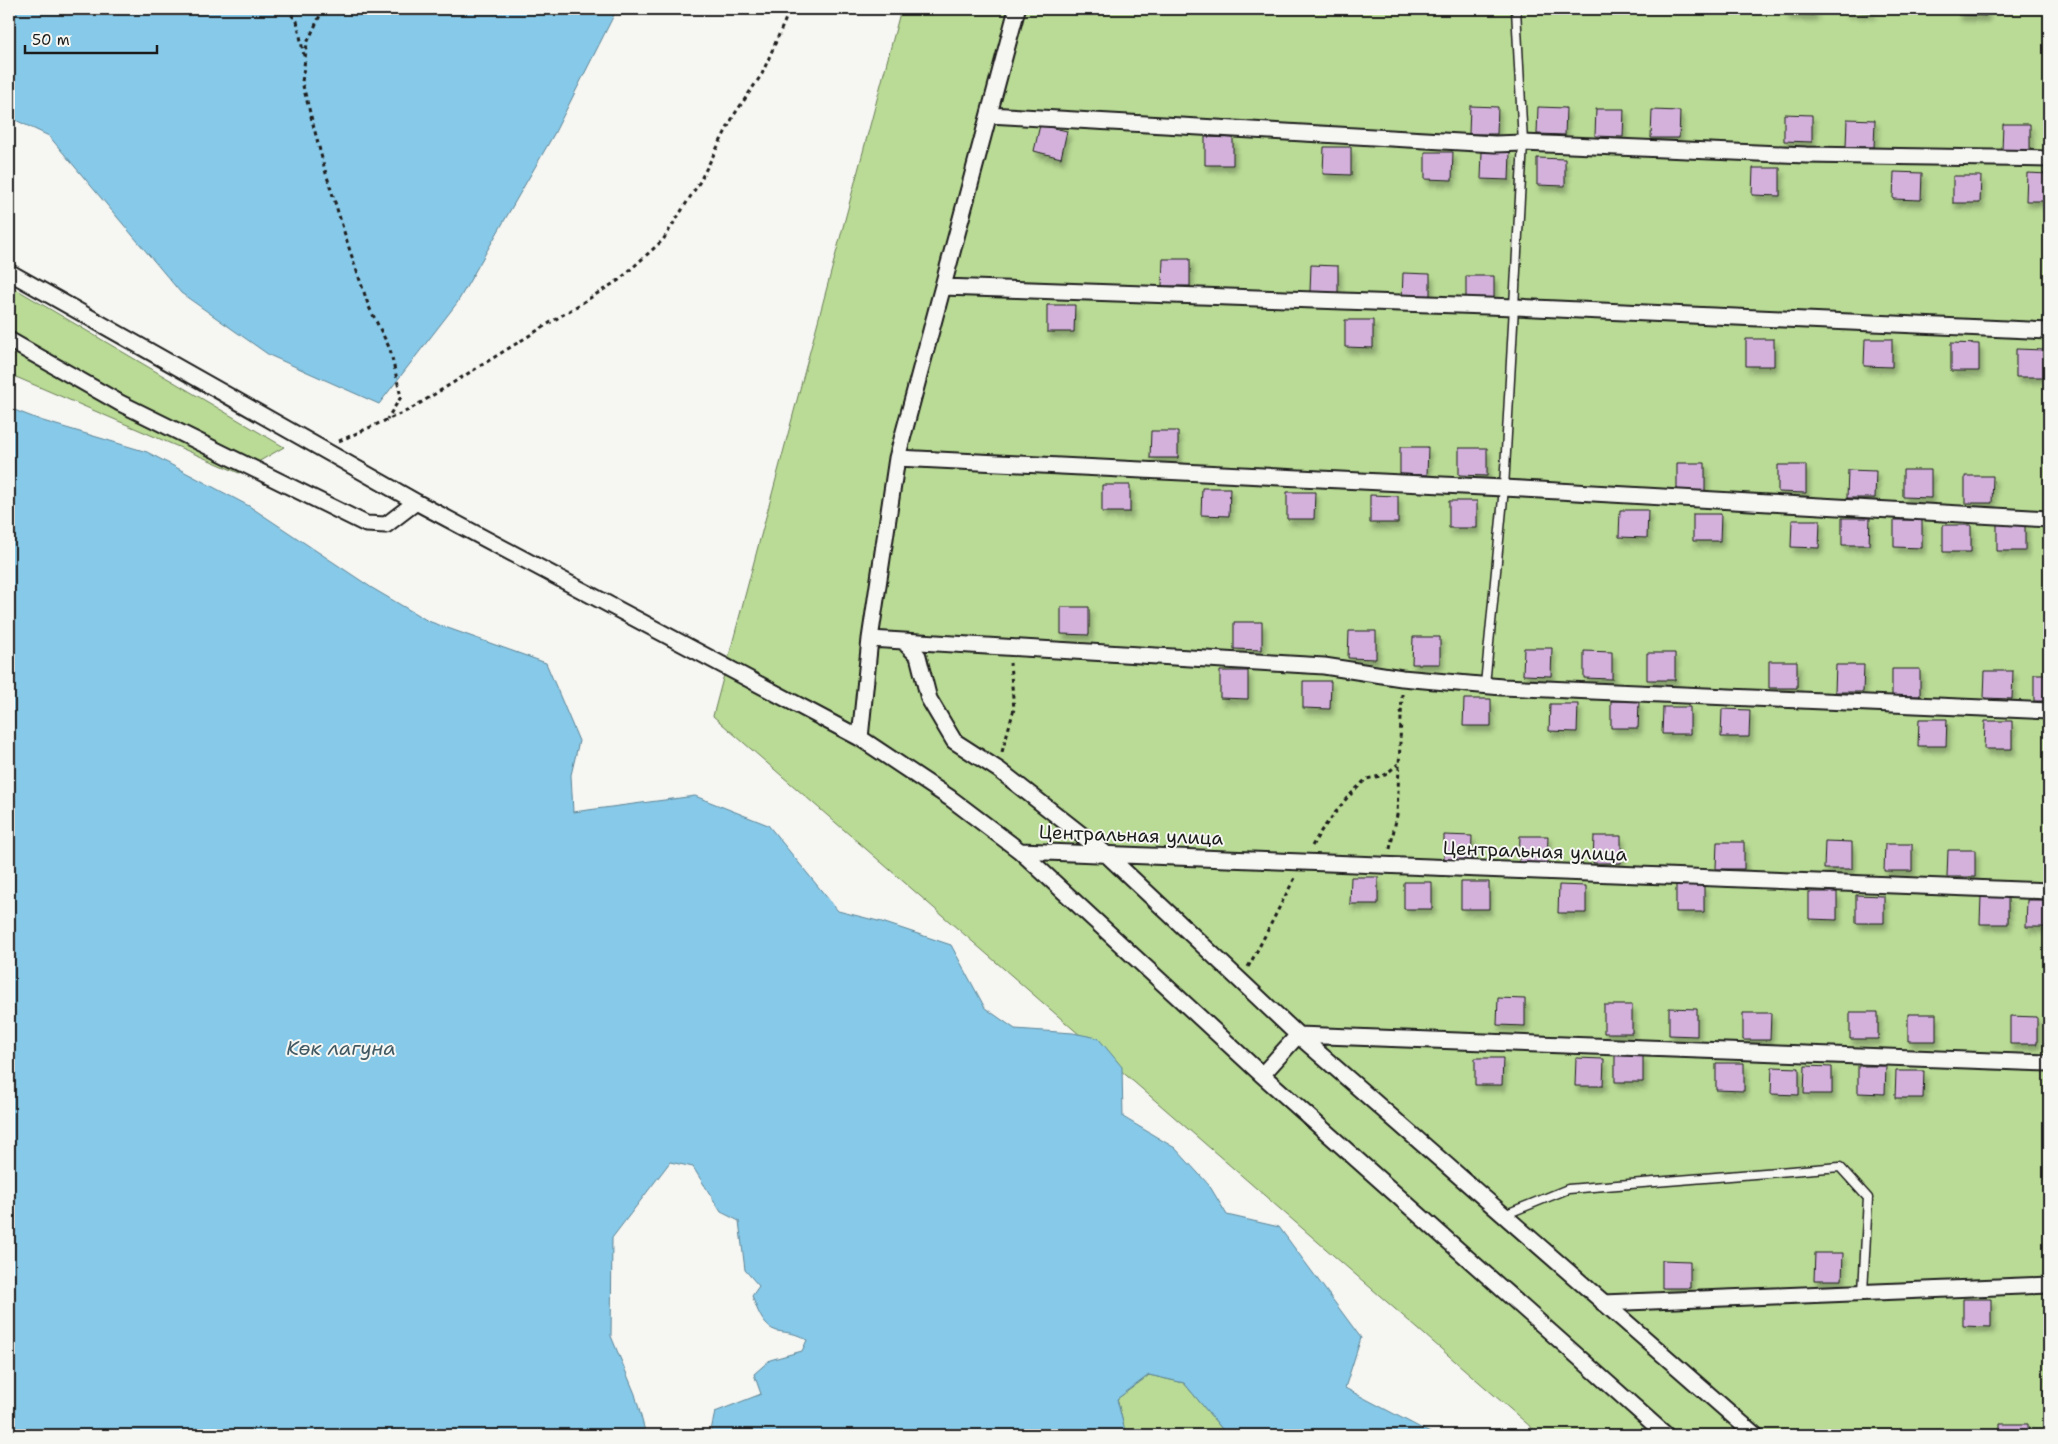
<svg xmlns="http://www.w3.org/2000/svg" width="2058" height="1444" font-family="'Shantell Sans',sans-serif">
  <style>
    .green { fill: #b9db95; stroke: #6a7c58 }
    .water { fill: #87c9e8; stroke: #5c8496 }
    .building { fill: #d3b1db; stroke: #1c1c1c; filter: url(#shadow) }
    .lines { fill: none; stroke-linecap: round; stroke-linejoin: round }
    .service-casing { stroke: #1c1c1c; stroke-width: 11 }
    .minor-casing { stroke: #1c1c1c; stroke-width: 19 }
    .path { stroke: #1c1c1c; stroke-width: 3; stroke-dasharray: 4 4; stroke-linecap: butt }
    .service { stroke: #f6f6f2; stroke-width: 8 }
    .minor { stroke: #f6f6f2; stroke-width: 15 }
    .labels { text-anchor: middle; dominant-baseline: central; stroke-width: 4; stroke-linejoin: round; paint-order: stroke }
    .street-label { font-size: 19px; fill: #1c1c1c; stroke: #f6f6f2 }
    .water-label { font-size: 20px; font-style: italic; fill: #415963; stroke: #f6f6f2 }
  </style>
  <defs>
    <filter id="shadow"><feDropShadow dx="3" dy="5.5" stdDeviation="2.5" flood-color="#0004"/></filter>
  </defs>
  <rect width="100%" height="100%" fill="#f6f6f2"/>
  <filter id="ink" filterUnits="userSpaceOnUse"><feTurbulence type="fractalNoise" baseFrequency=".02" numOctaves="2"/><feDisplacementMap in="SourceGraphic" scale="10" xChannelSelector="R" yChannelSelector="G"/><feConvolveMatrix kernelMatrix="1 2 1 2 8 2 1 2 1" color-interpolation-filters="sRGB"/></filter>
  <g filter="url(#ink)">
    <path class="green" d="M901 9H2049V1435H1540L713 716Z
      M9 285 284 447 239 473 9 374Z
      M1149 1375 1184 1383 1227 1435H1126L1117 1399Z"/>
    <path class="water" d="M9 9H617L554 134 457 303 379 404 269 355 181 293 49 136 9 117Z
      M9 408 43 421 147 452 249 506 372 588 428 621 546 663 579 741 571 775 573 812 695 796 768 825 838 911 882 922 951 945 985 1008 1015 1029 1073 1033 1098 1038 1122 1067 1123 1117 1175 1148 1209 1185 1227 1215 1279 1227 1361 1338 1345 1388 1434 1435H1227L1184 1383 1149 1375 1117 1399 1126 1435H710L715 1412 761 1394 754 1374 770 1360 802 1351 807 1340C796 1333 789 1333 777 1331 762 1327 757 1308 752 1296L759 1286 745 1270 739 1221 721 1212 693 1167 670 1162 612 1238 611 1336 635 1394 646 1435H9Z"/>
    <path class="building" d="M1787 9H1815L1814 15 1786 14Z
      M1845 9H1872V13L1844 11Z
      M1959 9H1987L1986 16 1958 15Z
      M1470 106 1498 107 1497 134H1469Z
      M1538 107 1566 108 1565 135 1537 134Z
      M1596 109H1624L1623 137 1595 136Z
      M1652 110 1680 111 1679 138H1651Z
      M1784 114 1812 115V142L1784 141Z
      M1847 119 1875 120 1874 147H1846Z
      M2003 124H2030V151H2002Z
      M1040 125 1067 131 1061 158 1034 151Z
      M1205 137 1233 138V165H1205Z
      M1324 147H1351V175L1323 174Z
      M1425 152H1453L1452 180 1425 179Z
      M1482 152H1510L1509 180 1481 179Z
      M1537 158 1565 159V186L1537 185Z
      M1753 168H1780V196L1752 195Z
      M1894 172 1922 173 1921 200 1893 199Z
      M2027 173 2049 174V201H2026Z
      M1953 176H1981L1980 203H1953Z
      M1163 259H1190V286H1162Z
      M1311 265 1338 266V293L1310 292Z
      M1403 273 1430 274V301H1402Z
      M1466 276H1494V303H1466Z
      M1047 305H1075L1074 332H1047Z
      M1345 320H1373V348L1345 347Z
      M1746 339H1774V366H1746Z
      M1865 339H1892V367L1864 366Z
      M1951 343 1979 344V371H1951Z
      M2016 349 2044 350V377H2016Z
      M1151 431H1178V458H1150Z
      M1400 447H1428L1427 475 1400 474Z
      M1459 448H1487V476L1459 475Z
      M1677 463H1705V491H1677Z
      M1778 465H1806V493L1778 492Z
      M1848 470 1876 471 1875 498H1847Z
      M1903 470H1931V498L1903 497Z
      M1965 476H1993L1992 503H1965Z
      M2045 479H2049V506H2044Z
      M1102 485H1130V512H1102Z
      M1202 488H1230L1229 516 1201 515Z
      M1287 492H1315L1314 519H1287Z
      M1370 495 1398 496V523H1370Z
      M1449 501H1477V528H1449Z
      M1620 510H1648L1647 538 1619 537Z
      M1693 514H1721L1720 541H1693Z
      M1842 518H1870L1869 545H1842Z
      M1792 520H1820L1819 548 1791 547Z
      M1894 520H1922V548L1894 547Z
      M1997 524H2025V551H1997Z
      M1943 525H1971V552H1943Z
      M1061 607H1089V635L1061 634Z
      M1234 622H1262V650L1234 649Z
      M1349 631H1376V659L1348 658Z
      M1413 637H1440V664H1412Z
      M1524 648H1552L1551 676 1523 675Z
      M1584 651 1612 652V679L1584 678Z
      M1647 653H1675V680H1647Z
      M1769 661H1797V688H1769Z
      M1836 665H1864L1863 692H1835Z
      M1892 669H1920V696H1892Z
      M1220 671H1248V699L1220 698Z
      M1985 671H2013L2012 699 1984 698Z
      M2034 674H2049V701H2034Z
      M1303 681H1331L1330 709 1303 708Z
      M1464 699H1491V726H1463Z
      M1611 701H1639L1638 728H1611Z
      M1550 704H1578L1577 732 1549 731Z
      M1663 707H1690V734H1662Z
      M1722 709 1750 710 1749 737H1721Z
      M1919 719H1947L1946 746H1918Z
      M1985 721H2012V749H1984Z
      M1444 835 1472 836 1471 863H1444Z
      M1520 836H1548L1547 863H1519Z
      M1594 836H1621V863H1593Z
      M1825 841 1852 842V869H1824Z
      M1717 842H1744V869H1716Z
      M1885 844H1912V871H1884Z
      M1948 850H1975V877H1947Z
      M1351 877H1378V904H1350Z
      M1404 882H1432V909H1404Z
      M1461 882H1489V909H1461Z
      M1559 885 1586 886V913H1558Z
      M1676 885H1704V912H1676Z
      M1809 892H1837V920L1809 919Z
      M1856 895 1884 896V923H1856Z
      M1981 896 2008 897V924H1980Z
      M2027 900H2049V927H2026Z
      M1498 998 1525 999V1026L1497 1025Z
      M1604 1005H1632V1033H1604Z
      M1669 1008 1697 1009V1036L1669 1035Z
      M1850 1012H1878V1039H1850Z
      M1743 1013H1771L1770 1040H1743Z
      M1908 1014H1936V1041H1908Z
      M2010 1016 2037 1017V1044H2010Z
      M1615 1055H1643V1082H1615Z
      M1475 1058H1503L1502 1085H1475Z
      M1576 1058 1604 1059 1603 1086H1575Z
      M1716 1063H1744V1091L1716 1090Z
      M1805 1066 1832 1067V1094H1804Z
      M1858 1066H1886L1885 1094 1858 1093Z
      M1772 1067 1799 1068V1095L1771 1094Z
      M1896 1071H1924L1923 1098H1895Z
      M1815 1253H1843L1842 1280H1814Z
      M1662 1260 1690 1261V1288H1662Z
      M1963 1299H1991V1327L1963 1326Z
      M2000 1424H2028V1435H2000Z"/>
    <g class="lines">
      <g class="service-casing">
        <path id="service" d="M1485 685 1504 488 1523 143 1516 9
          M1504 1215 1568 1189 1840 1167 1868 1198 1863 1292"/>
      </g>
      <g class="minor-casing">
        <path id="minor" d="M989 115 1495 144 1523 143 1806 155 2049 159
          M9 272 416 502 860 738 950 798 1020 851 1262 1075 1666 1435
          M943 287 1515 307 2049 331
          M9 340 120 403 366 524 386 525 416 502
          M897 458 1504 488 2049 519
          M870 639 1324 666 1402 678 1502 687 2049 711
          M905 643 918 656 929 699 954 741 999 770 1106 854 1298 1035 1755 1435
          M860 738 870 639 897 458 1017 9
          M1020 851 2049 891
          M1262 1075 1298 1035 2049 1063
          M1603 1303 2049 1285"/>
      </g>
      <path class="path" d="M286 9 297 21 304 56
        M323 9 307 43 302 82 325 170 350 251 369 307 390 349 401 397 387 419
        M339 441 409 410 619 280 663 240 699 183 734 115 762 74 790 9
        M1002 752 1014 709 1010 663
        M1312 846 1321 831 1346 799 1366 779 1385 775 1398 764
        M1390 849 1397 815 1402 694
        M1248 967C1265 938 1278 908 1295 878"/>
      <use href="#service" class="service"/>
      <use href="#minor" class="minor"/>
    </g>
  </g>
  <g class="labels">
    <g class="street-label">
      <text transform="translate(1131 835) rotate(2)">Центральная улица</text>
      <text transform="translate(1535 851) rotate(2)">Центральная улица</text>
    </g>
    <g class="water-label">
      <text x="341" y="1048">Көк лагуна</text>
    </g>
  </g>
  <rect width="2058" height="1444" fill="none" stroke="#f6f6f2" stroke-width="30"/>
  <rect x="15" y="15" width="2028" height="1414" fill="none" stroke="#1c1c1c" stroke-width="2" filter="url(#ink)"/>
  <path d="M25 45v8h132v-8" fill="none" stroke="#1c1c1c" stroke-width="2.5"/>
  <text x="32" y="45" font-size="15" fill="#1c1c1c" stroke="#f6f6f2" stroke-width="4" paint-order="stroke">50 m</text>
</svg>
